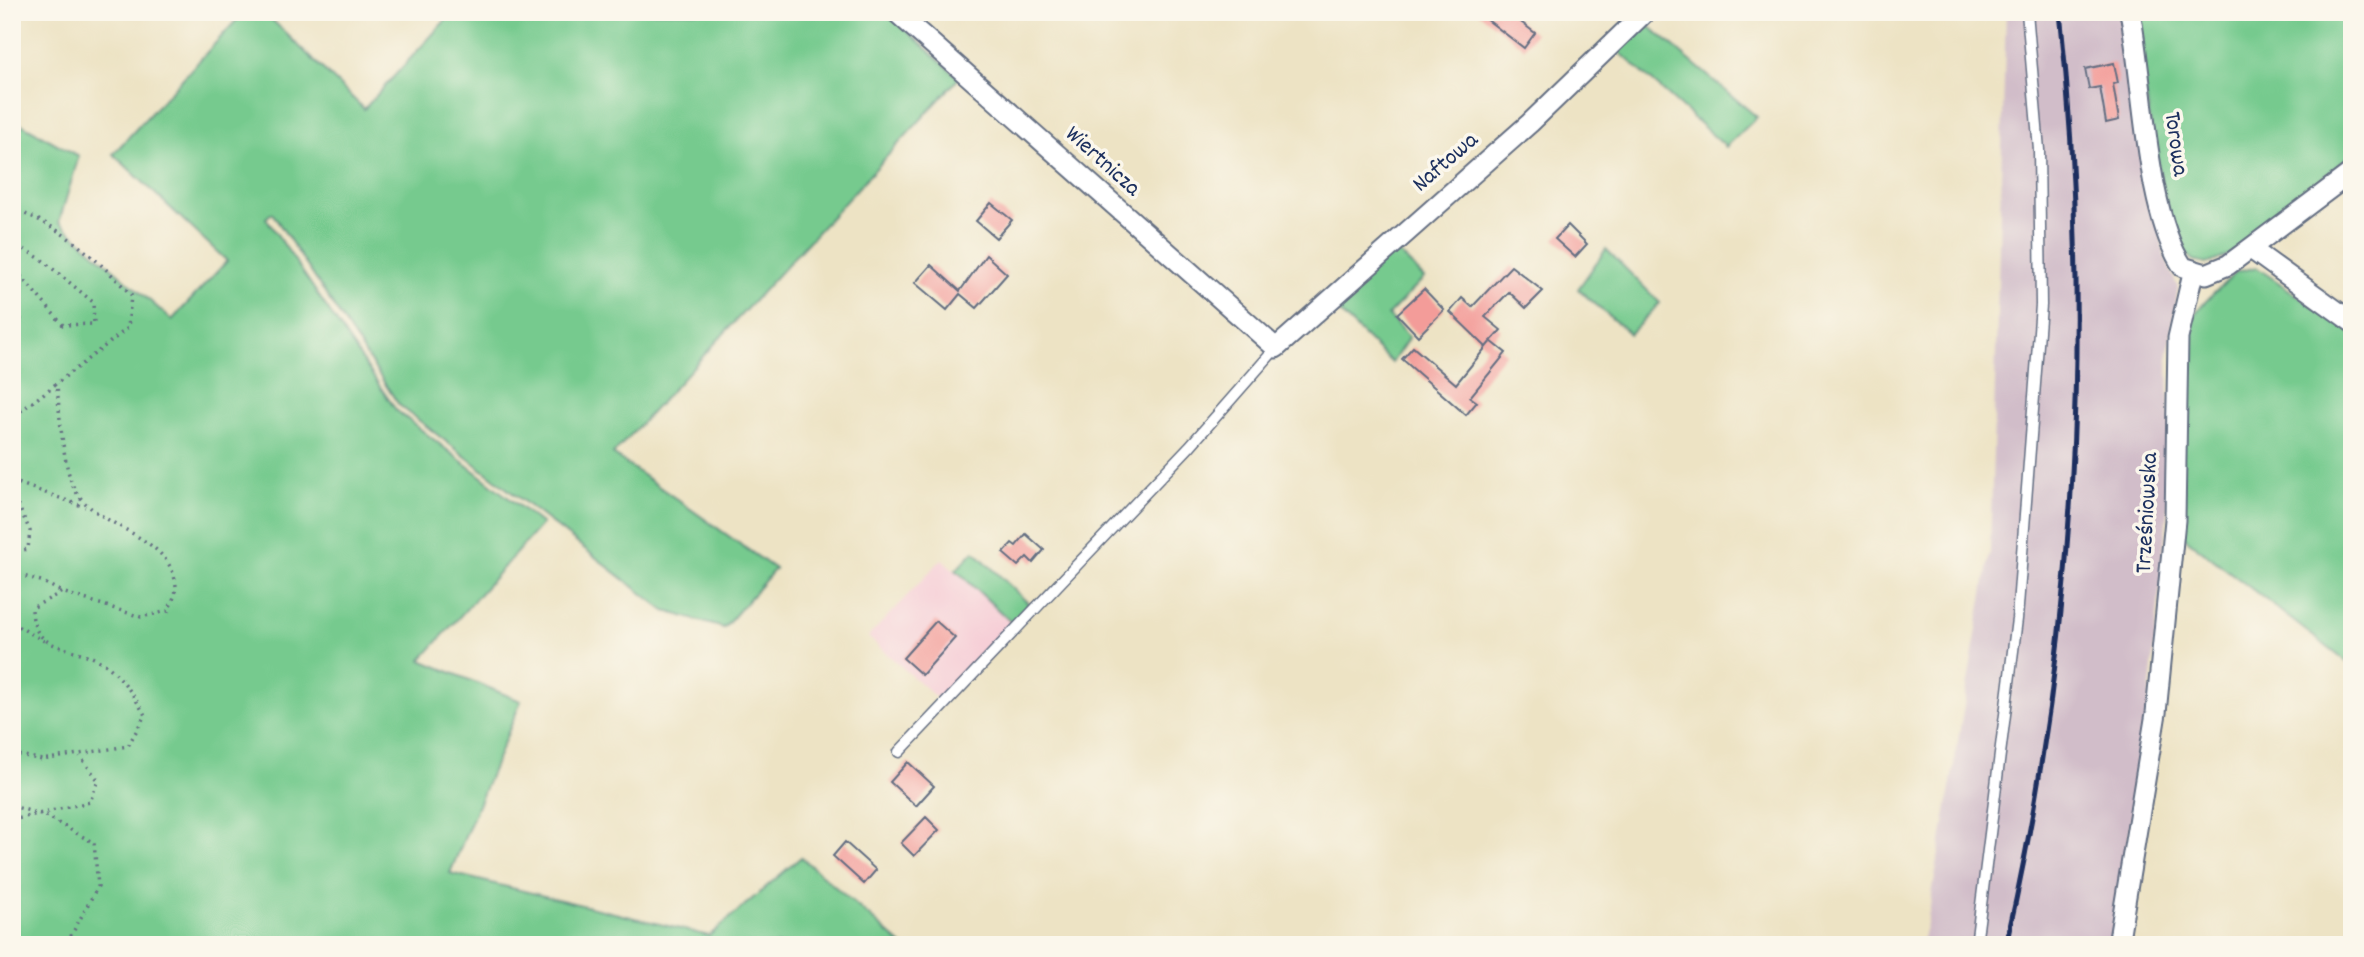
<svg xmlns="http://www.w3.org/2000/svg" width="2364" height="957" font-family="Dekko,sans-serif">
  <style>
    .built { fill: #f6cfd7 }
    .industrial { fill: #d1bdc9 }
    .green { fill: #76ca8e; stroke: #487c76; stroke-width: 2 }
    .building { fill: #f39c99 }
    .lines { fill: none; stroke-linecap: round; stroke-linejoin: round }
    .lane-casing { stroke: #646e82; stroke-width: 13 }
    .street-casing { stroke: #646e82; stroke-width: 23 }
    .path { stroke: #646e82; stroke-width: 3.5; stroke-dasharray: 2 5; stroke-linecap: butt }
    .lane { stroke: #fff; stroke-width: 10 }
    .street { stroke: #fff; stroke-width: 19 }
    .rail { stroke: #1b2f5e; stroke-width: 5 }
    .labels { text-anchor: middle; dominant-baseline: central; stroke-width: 7; stroke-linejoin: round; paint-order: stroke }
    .street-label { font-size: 24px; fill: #1b2f5e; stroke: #fbf7ec }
  </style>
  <rect width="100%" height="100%" fill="#fbf7ec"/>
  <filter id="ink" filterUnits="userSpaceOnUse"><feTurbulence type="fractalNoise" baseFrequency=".0143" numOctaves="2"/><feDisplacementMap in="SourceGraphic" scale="14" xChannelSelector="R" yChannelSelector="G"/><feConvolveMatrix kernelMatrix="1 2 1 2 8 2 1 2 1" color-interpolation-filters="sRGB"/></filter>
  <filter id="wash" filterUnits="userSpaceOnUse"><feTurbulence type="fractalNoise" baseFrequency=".00686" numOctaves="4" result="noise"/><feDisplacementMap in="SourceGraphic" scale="28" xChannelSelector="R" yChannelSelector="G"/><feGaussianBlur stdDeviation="1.57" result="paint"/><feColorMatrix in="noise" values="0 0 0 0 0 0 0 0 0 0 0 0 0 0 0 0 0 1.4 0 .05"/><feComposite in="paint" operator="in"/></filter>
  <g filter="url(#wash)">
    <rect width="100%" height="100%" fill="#ede3c4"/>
    <path class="built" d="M942 559 1012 623 939 700 868 637Z"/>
    <path class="industrial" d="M2006 12H2126L2164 255 2178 288 2168 352 2170 482 2147 720 2112 945H1921L1927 924 1990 552Z"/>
    <path class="green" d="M244 12H264L364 109 453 12H886L959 78 613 454 775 569 724 628 665 611 399 405 272 213 266 218 396 410 542 524 421 660 521 701 450 873 709 936 801 857 902 945H12V119L79 156 59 222 172 320 227 261 113 154Z
      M2135 12H2352V154L2232 253C2221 258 2210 266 2197 262 2160 251 2141 53 2135 12Z
      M1643 21 1757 117 1726 147 1617 50Z
      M1394 248 1424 278 1388 315 1409 337 1392 363 1334 307Z
      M1606 249 1660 303 1630 334 1578 289Z
      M2256 267 2352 333V666L2179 533 2183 352 2188 323 2201 306 2236 272Z
      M974 551 1030 605 1012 623 956 570Z"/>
    <g id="blocks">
      <path class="building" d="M1477 12H1508L1535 33 1524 48Z
        M2114 63 2118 83 2113 84 2119 120 2106 123 2100 87 2089 89 2085 69Z
        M991 203 1012 220 996 238 976 221Z
        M1568 225 1587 244 1575 257 1555 239Z
        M986 255 1007 274 977 308 960 294 947 310 915 283 931 265 960 291Z
        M1511 266 1543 291 1526 308 1509 292 1485 317 1501 330 1486 347 1450 312 1462 298 1472 307Z
        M1424 289 1444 310 1418 336 1397 314Z
        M1491 341 1506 353 1470 397 1477 402 1466 415 1402 359 1413 347 1456 384Z
        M1026 534 1044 550 1033 563 1027 557 1018 566 1003 553 1012 543 1016 546Z
        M936 621 955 638 922 675 903 658Z
        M908 762 934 786 916 806 890 782Z
        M926 817 939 830 914 856 901 843Z
        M845 842 876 870 864 884 833 856Z"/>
    </g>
  </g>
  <g filter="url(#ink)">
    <use href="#blocks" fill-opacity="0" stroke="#646e82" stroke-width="2"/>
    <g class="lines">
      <g class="lane-casing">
        <path id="lane" d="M899 752 1190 446 1276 348
          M1976 945 2017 619 2041 305 2039 150 2027 12"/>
      </g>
      <g class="street-casing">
        <path id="street" d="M896 12 1276 348 1530 123 1645 12
          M2130 12C2144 83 2145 210 2183 267L2206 274 2228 265 2352 172
          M2251 249 2352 322
          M2118 945 2156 713 2175 520 2178 338 2193 273"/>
      </g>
      <path class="path" d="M12 210C55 220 102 263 131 295L128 328 12 418
        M12 242 41 259 93 302 94 324 63 325 12 266
        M12 299 22 322 12 339
        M12 481 85 507
        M12 492 30 531 28 549 12 552
        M12 573 41 581 62 592
        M12 623 44 641
        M12 753 42 760 128 746 145 715C134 696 119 671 98 660 68 644 32 652 32 608L62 592 141 617 168 611C171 604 177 593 176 586 171 534 97 529 75 490 63 469 59 409 57 384
        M12 806 44 815 94 843 98 886 66 945
        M12 820 90 802 98 780 80 756"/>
      <use href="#lane" class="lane"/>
      <use href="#street" class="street"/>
      <path class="rail" d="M2006 945C2076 640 2093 323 2060 12"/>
    </g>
  </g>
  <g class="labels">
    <g class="street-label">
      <text transform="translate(2175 144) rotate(82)">Torowa</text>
      <text transform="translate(1102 162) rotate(42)">Wiertnicza</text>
      <text transform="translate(1446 163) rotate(-41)">Naftowa</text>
      <text transform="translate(2148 513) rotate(-87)">Trześniowska</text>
    </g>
  </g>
  <rect width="2364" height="957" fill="none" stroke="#fbf7ec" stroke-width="42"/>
</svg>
